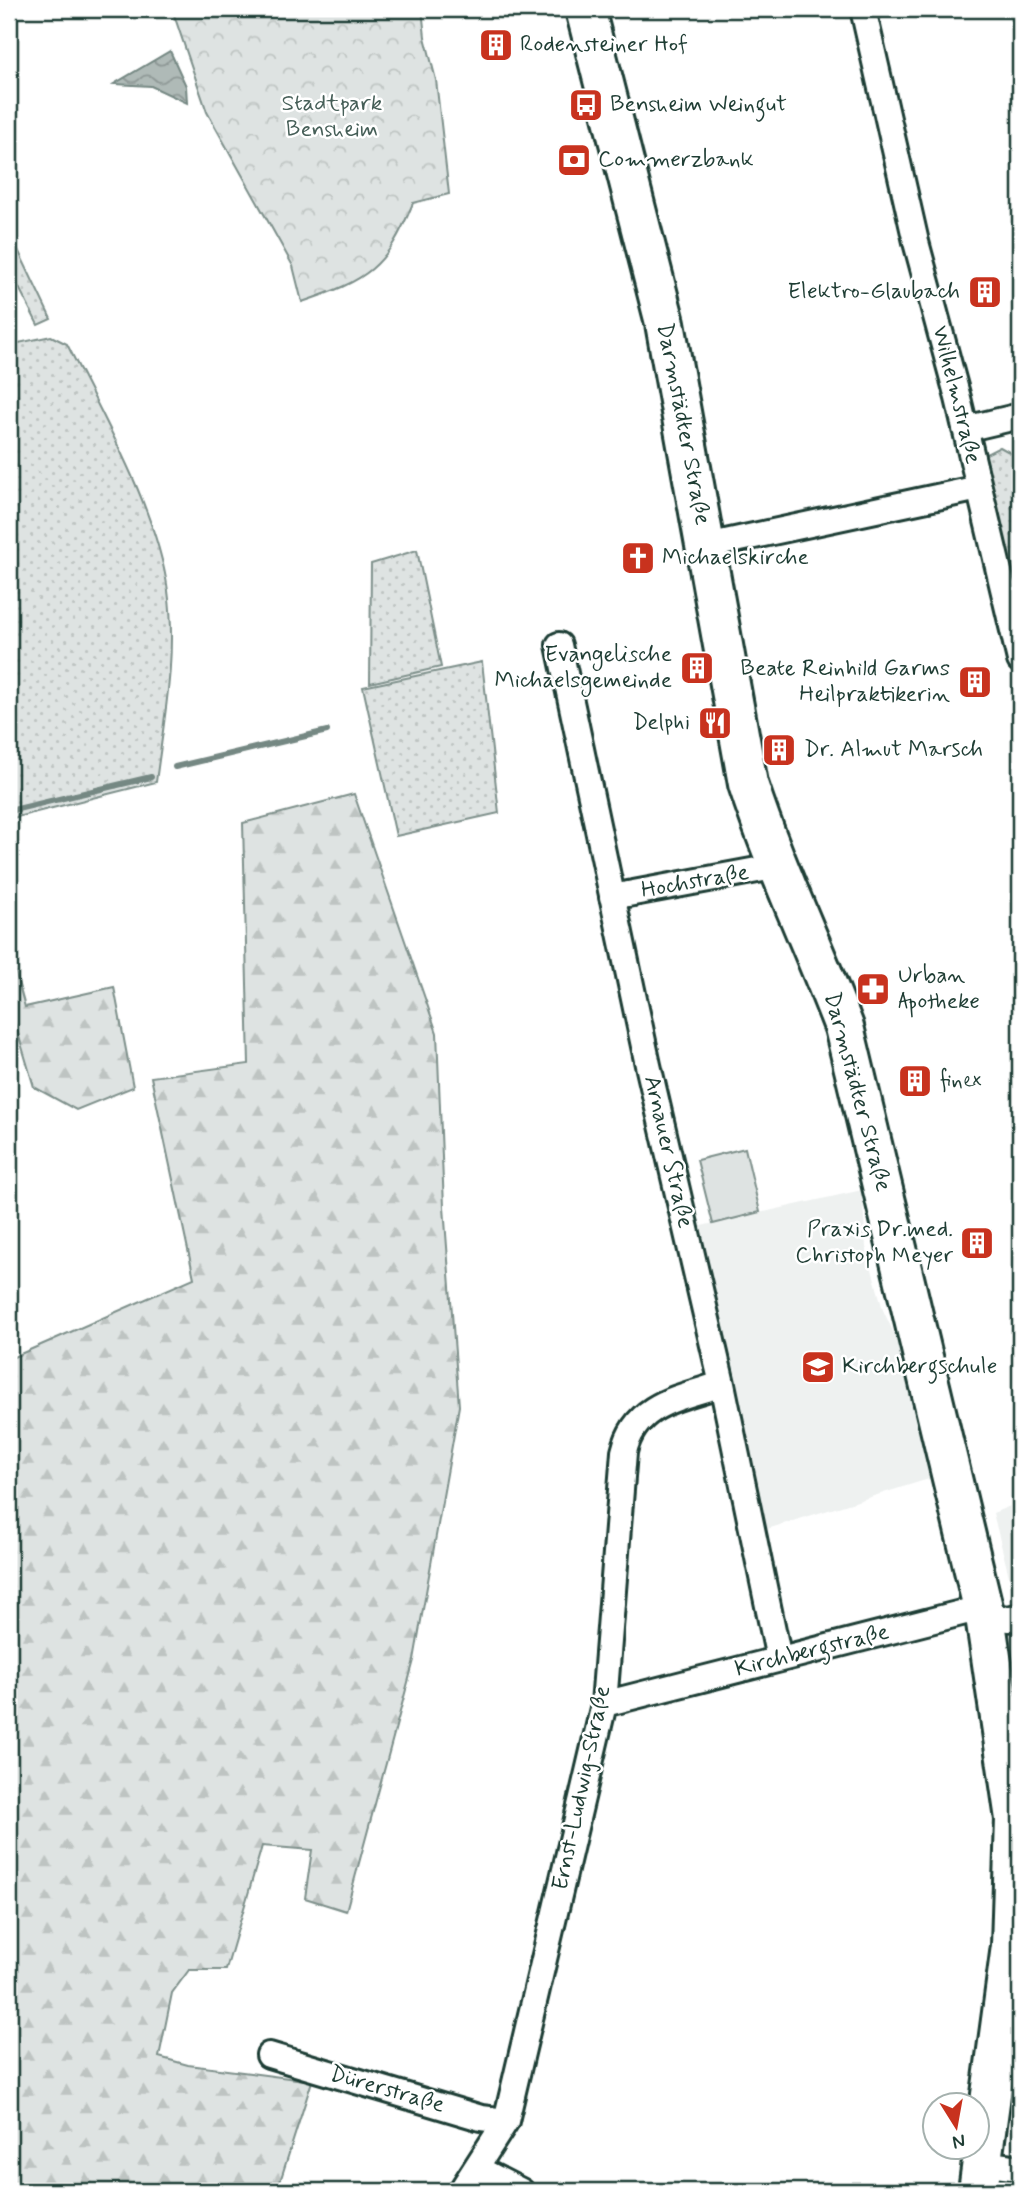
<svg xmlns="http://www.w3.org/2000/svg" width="1029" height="2200" font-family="Mynerve,sans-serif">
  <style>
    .built { fill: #eef1f0 }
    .grass { fill: url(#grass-dots); stroke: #7e908b; stroke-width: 2 }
    .forest { fill: url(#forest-firs); stroke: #7e908b; stroke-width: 2 }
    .park { fill: url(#park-crowns); stroke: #7e908b; stroke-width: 2 }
    .pitch { fill: #dee3e2; stroke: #7e908b; stroke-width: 2 }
    .water { fill: url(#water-waves); stroke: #758883; stroke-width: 2 }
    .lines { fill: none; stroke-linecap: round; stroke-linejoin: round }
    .stream { stroke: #758883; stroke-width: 6 }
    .minor-casing { stroke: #1f3d34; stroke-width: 30 }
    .primary-casing { stroke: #1f3d34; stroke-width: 44 }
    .minor { stroke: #fff; stroke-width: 24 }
    .primary { stroke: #fff; stroke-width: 38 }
    .labels { text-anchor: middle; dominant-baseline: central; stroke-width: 5; stroke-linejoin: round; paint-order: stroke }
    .poi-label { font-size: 23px; fill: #1f3d34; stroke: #fff; text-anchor: start }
    .park-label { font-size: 23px; fill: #455e57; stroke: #fff }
    .street-label { font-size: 23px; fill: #1f3d34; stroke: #fff }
  </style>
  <defs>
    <pattern id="grass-dots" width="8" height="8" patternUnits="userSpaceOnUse" patternTransform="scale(1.75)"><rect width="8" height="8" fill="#dee3e2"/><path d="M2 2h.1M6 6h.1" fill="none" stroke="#bec4c2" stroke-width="1.8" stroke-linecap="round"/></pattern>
    <pattern id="forest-firs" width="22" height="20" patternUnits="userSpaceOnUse" patternTransform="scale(1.75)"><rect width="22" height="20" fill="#dee3e2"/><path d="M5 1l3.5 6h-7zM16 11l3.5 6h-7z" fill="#bec4c2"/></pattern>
    <pattern id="park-crowns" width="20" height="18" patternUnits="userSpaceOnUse" patternTransform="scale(1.75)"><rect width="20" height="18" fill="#dee3e2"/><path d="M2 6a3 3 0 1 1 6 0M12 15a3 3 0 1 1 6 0" fill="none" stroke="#bec4c2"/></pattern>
    <pattern id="water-waves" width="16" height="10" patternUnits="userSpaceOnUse" patternTransform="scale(1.75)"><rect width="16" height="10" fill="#afbab7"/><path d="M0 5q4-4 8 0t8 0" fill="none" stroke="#8e9896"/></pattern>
  </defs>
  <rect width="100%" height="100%" fill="#fff"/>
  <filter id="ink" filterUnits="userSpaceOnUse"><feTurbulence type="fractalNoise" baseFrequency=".0143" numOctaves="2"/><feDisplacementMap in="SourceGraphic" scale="14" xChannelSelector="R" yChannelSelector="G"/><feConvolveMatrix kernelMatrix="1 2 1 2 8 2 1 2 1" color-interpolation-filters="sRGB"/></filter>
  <g filter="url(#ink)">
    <path class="built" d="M862 1190 866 1247 883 1310 898 1342 932 1478 767 1529 701 1226Z
      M1020 1502V1595L1014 1596 993 1513Z"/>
    <path class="grass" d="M9 231 51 319 38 325 9 268Z
      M51 336 67 344C103 417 157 510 168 591 177 654 164 720 156 782L9 819V345Z
      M1000 447 1020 458V572L1012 573 984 471V455Z
      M417 550 441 667 370 683 371 564Z
      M482 662 499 813 396 836 363 687Z"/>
    <path class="forest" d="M354 794 437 1033 444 1207 459 1406 414 1660 346 1911 305 1898 312 1850 262 1846 226 1970H189L172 1993 159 2057 188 2065 312 2081 277 2191H9V1359L194 1278 151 1077 249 1064 243 823Z
      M9 949 25 1007 114 987 133 1087 76 1110 34 1087 9 1003Z"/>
    <path class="park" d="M172 9H422L425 37 436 80 449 194 413 203C386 269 367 280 302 302L293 266 207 112Z"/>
    <path class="pitch" d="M745 1148 760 1212 713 1224 697 1160Z"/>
    <path class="water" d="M170 51 186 86 187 103 151 86 114 84Z"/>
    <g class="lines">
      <path class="stream" d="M175 767 327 731
        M9 811 151 777"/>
      <g class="minor-casing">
        <path id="minor" d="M863 9 916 242 958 398 1020 660
          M965 429 1020 416
          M707 546 979 488
          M559 645 648 1065 722 1384 779 1659
          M612 897 779 866
          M604 1704 965 1612 1008 1619 1020 1616
          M269 2055 481 2118 506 2121
          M981 2163 1020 2168
          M478 2169 521 2191
          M461 2191 506 2121 604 1704 624 1452C635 1403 680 1398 722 1384"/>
      </g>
      <g class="primary-casing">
        <path id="primary" d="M585 9 665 323 748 784C775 867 813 945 844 1027L985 1616 1015 1819 1011 1946 978 2191"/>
      </g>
      <use href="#minor" class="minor"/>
      <use href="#primary" class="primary"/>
    </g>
  </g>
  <defs>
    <g id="building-square" transform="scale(1.75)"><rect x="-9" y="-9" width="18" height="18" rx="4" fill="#c8321e" stroke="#fff"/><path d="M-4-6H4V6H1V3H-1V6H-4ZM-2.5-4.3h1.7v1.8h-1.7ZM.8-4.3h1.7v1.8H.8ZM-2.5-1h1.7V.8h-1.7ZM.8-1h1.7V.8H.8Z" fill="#fff"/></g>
    <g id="bus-square" transform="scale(1.75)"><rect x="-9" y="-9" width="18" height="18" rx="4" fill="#c8321e" stroke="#fff"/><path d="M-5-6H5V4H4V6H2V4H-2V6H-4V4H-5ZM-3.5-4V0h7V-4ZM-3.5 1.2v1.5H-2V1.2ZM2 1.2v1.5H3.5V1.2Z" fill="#fff"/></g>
    <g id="bank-square" transform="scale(1.75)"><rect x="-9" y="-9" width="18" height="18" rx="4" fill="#c8321e" stroke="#fff"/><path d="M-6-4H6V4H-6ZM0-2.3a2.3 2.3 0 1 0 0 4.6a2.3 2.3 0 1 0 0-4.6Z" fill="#fff"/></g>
    <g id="church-square" transform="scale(1.75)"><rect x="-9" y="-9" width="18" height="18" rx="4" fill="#c8321e" stroke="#fff"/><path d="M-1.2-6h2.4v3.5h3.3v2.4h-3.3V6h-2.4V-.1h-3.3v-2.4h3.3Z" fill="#fff"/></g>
    <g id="restaurant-square" transform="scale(1.75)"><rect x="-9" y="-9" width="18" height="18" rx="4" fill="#c8321e" stroke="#fff"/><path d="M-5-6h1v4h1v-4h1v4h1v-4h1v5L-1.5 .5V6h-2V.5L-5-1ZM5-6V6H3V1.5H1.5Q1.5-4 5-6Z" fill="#fff"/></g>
    <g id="pharmacy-square" transform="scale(1.75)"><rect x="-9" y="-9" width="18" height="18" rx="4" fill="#c8321e" stroke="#fff"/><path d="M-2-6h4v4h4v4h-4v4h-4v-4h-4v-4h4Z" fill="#fff"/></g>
    <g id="school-square" transform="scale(1.75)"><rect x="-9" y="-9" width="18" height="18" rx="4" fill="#c8321e" stroke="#fff"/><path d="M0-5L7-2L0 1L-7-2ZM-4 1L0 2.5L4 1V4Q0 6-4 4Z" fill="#fff"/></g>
  </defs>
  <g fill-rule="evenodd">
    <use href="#building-square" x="496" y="45"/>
    <use href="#bus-square" x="586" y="105"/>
    <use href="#bank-square" x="574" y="160"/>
    <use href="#building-square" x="985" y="292"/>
    <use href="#church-square" x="638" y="558"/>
    <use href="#building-square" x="697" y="668"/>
    <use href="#building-square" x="975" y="682"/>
    <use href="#restaurant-square" x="715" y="723"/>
    <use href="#building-square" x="779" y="750"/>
    <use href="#pharmacy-square" x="873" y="989"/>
    <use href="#building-square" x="915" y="1081"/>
    <use href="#building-square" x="977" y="1243"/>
    <use href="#school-square" x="818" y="1367"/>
  </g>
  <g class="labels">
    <g class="poi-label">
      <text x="520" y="45">Rodensteiner Hof</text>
      <text x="610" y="105">Bensheim Weingut</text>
      <text x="598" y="160">Commerzbank</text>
      <text x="960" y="292" text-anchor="end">Elektro-Glaubach</text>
      <text x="662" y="558">Michaelskirche</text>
      <text x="672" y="655" text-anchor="end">Evangelische<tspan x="672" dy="26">Michaelsgemeinde</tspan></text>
      <text x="950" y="669" text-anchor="end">Beate Reinhild Garms<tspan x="950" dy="26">Heilpraktikerin</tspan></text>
      <text x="690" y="723" text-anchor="end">Delphi</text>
      <text x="804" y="750">Dr. Almut Marsch</text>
      <text x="898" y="976">Urban<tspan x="898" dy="26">Apotheke</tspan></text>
      <text x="940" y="1081">finex</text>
      <text x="953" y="1230" text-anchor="end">Praxis Dr.med.<tspan x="953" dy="26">Christoph Meyer</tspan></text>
      <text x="842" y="1367">Kirchbergschule</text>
    </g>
    <g class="park-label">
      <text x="332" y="104">Stadtpark<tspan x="332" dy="26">Bensheim</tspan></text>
    </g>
    <g class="street-label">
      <text transform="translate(956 395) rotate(76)">Wilhelmstraße</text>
      <text transform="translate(683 424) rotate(79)">Darmstädter Straße</text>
      <text transform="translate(695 882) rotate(-10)">Hochstraße</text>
      <text transform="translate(857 1092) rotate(75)">Darmstädter Straße</text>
      <text transform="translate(668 1152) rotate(77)">Arnauer Straße</text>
      <text transform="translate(812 1651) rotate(-14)">Kirchbergstraße</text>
      <text transform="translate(582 1788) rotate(-78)">Ernst-Ludwig-Straße</text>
      <text transform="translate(387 2090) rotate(16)">Dürerstraße</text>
    </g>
  </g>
  <rect width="1029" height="2200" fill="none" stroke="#fff" stroke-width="35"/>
  <rect x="18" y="18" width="994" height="2165" fill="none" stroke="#1f3d34" stroke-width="2.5" filter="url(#ink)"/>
  <g transform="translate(956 2126) rotate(169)"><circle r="33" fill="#ffffff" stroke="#a5b1ae" stroke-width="2"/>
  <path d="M0-5L12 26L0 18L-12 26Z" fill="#c8321e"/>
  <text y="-10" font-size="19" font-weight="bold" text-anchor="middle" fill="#1f3d34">N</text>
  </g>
</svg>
